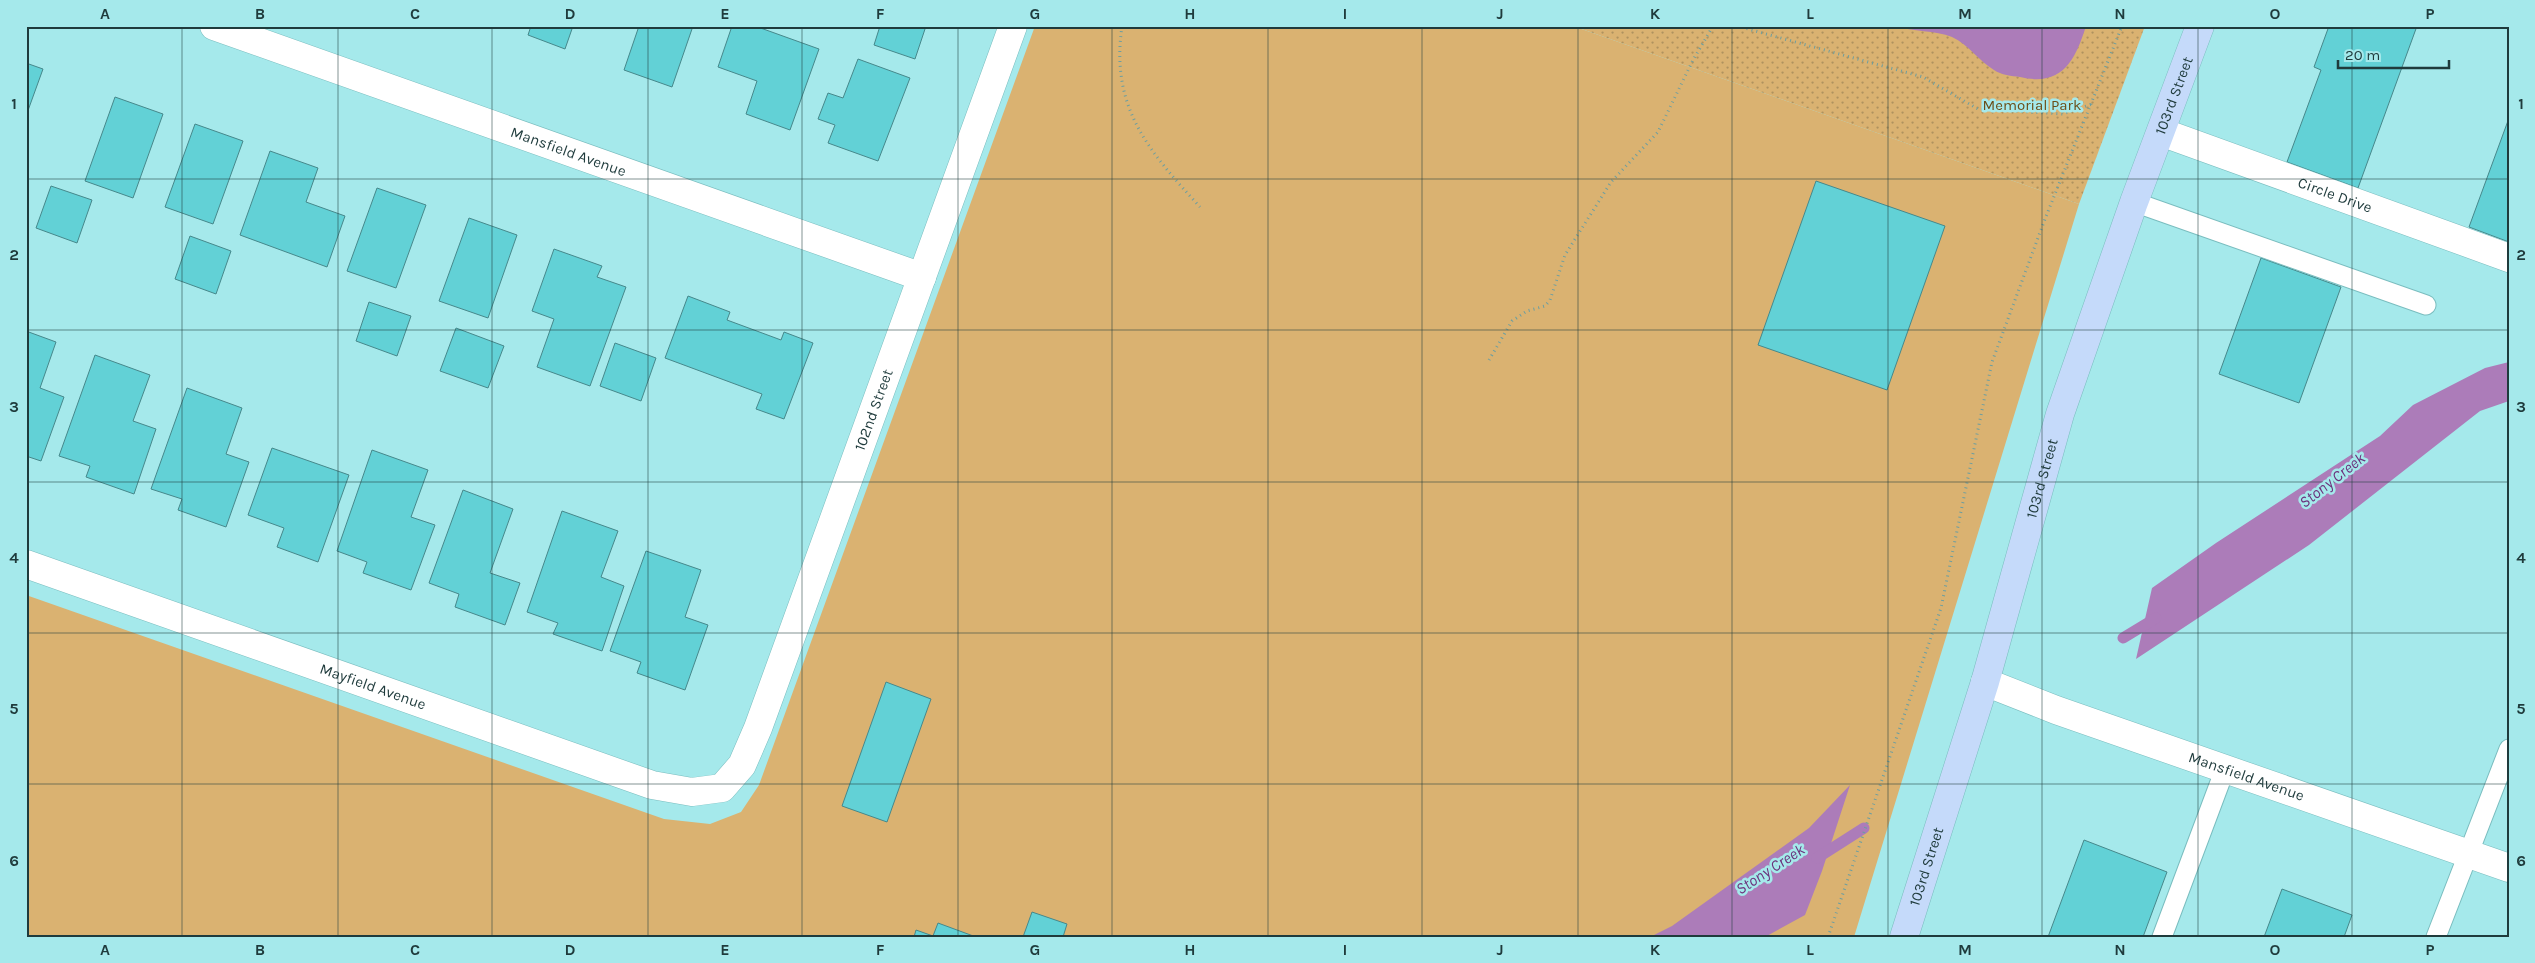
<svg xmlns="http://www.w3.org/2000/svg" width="2535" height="963" font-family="Karla,sans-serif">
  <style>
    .green { fill: #dab271 }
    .park { fill: url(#park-dots) }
    .water { fill: #ac7cb9 }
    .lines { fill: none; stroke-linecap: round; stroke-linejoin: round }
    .stream { stroke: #ac7cb9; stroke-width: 11 }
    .building { fill: #62d1d6; stroke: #46888b }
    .lane-casing { stroke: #7abdbf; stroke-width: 21 }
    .street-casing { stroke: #7abdbf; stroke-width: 29 }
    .secondary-casing { stroke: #7abdbf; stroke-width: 29 }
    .path { stroke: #6c9ea0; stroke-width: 3; stroke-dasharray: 1 4; stroke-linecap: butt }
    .lane { stroke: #fff; stroke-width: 19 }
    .street { stroke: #fff; stroke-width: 28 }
    .secondary { stroke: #c5dafa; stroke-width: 28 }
    .grid { fill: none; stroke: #1f3b3c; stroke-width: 1; stroke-opacity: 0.55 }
    .labels { text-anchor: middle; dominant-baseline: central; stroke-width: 5; stroke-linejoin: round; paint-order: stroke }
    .street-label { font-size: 15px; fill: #1f3b3c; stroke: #a5e9eb }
    .park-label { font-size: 15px; fill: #6b4e18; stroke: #a5e9eb }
    .water-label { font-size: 16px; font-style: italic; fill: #6c327c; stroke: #a5e9eb }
    .neatline { fill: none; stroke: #1f3b3c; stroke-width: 2 }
    .grid-label { font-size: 16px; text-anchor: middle; font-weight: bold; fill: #1f3b3c }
  </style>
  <defs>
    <pattern id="park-dots" width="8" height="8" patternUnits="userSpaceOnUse" patternTransform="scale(1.25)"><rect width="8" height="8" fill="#dab271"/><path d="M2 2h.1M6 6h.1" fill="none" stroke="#b0925e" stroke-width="1.8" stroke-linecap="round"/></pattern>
  </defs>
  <rect width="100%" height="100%" fill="#a5e9eb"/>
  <path class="green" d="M1035 26H1573L2079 204 1854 937H26V595L664 819 710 824 741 812 759 785Z"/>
  <path class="park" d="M1573 26H2145L2079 204Z"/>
  <path class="water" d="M1895 26H2086C2075 61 2062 87 2020 77 2012 76 2001 75 1994 70 1979 61 1969 45 1952 37 1935 30 1913 32 1895 26Z
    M2509 362V401L2480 411 2309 545 2136 659 2152 588 2216 543 2380 436 2413 405 2485 368Z
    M1850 785 1822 871 1805 915 1765 937H1650L1672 926 1809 828Z"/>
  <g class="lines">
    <path class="stream" d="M2123 638 2156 618
      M1817 858 1864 828"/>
  </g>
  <path class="building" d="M531 26H573L565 49 528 35Z
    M639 26H693L672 87 624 70Z
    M732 26H755L819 49 790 130 746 114 757 81 718 67Z
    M880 26H926L915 59 874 45Z
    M2329 26H2417L2358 188 2287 162 2321 70 2314 67Z
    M858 59 910 78 878 161 828 143 835 125 818 119 828 93 843 98Z
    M26 63 43 69 26 116Z
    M115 97 163 114 133 198 85 181Z
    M2509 118V242L2469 227Z
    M195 124 243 141 213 224 165 207Z
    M270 151 318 168 306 202 345 216 327 267 240 235Z
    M1816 181 1945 226 1887 390 1758 345Z
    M51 186 92 200 77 243 36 228Z
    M377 188 426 205 396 288 347 271Z
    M469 218 517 235 488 318 439 301Z
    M190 236 231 251 216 294 175 279Z
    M554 249 602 266 597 277 626 287 590 386 537 367 554 319 532 311Z
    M2261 258 2341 287 2299 403 2219 374Z
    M688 296 730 312 727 320 781 340 784 332 813 343 784 419 756 409 762 394 665 358Z
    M369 302 411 316 397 356 356 341Z
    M456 328 504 346 488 388 440 371Z
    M26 331 56 342 40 388 64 397 41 461 26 456Z
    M615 343 656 358 641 401 600 386Z
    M95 355 150 375 133 421 156 429 134 494 86 477 90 466 59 456Z
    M187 388 242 408 226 454 249 462 226 527 178 510 182 499 151 489Z
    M272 448 349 475 318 562 277 547 284 528 248 515Z
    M372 450 428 470 411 517 435 525 411 590 363 573 367 562 337 551Z
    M463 490 513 509 490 573 520 583 505 625 455 607 459 594 429 583Z
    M562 511 618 531 601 577 624 586 602 651 553 634 558 623 527 612Z
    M646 551 701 570 685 617 708 625 685 690 637 673 641 662 610 651Z
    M886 682 931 699 887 822 842 806Z
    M2084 840 2167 872 2143 937H2048Z
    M2282 889 2352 915 2344 937H2264Z
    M1032 912 1067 924 1063 937H1023Z
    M938 923 976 937H914L916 930 933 936Z"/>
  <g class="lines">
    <g class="lane-casing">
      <path id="lane" d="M2134 202 2426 305
        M2162 937 2225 769
        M2436 937 2509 749"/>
    </g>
    <g class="street-casing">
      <g id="street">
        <path id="s1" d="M214 26 922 277"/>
        <path id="s2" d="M2161 132 2509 258"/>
        <path id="s3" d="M26 564 652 785 692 792 722 788 742 765 758 728 1013 26"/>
        <path id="s4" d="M1985 682 2056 710 2509 868"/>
      </g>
    </g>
    <g class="secondary-casing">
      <g id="secondary">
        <path id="s5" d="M1904 937 1985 682 2060 414 2134 202 2200 26"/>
      </g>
    </g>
    <path class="path" d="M1122 26C1110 108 1149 151 1200 207
      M1737 26 1923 77 1978 109 2063 114 2092 104
      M1489 360 1512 321 1527 311 1545 306 1550 300 1565 255 1611 182 1658 132 1693 60 1713 26
      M1828 937 1941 608 1992 362 2045 219 2122 26"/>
    <use href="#lane" class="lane"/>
    <use href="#street" class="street"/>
    <use href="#secondary" class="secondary"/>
  </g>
  <path class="grid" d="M182 26V937M338 26V937M492 26V937M648 26V937M802 26V937M958 26V937M1112 26V937M1268 26V937M1422 26V937M1578 26V937M1732 26V937M1888 26V937M2042 26V937M2198 26V937M2352 26V937M26 179H2509M26 330H2509M26 482H2509M26 633H2509M26 784H2509"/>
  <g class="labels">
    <g class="street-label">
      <text stroke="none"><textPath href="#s5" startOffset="884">103rd Street</textPath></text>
      <text stroke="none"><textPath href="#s1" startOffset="376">Mansfield Avenue</textPath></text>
      <text stroke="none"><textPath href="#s2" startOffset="185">Circle Drive</textPath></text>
      <text stroke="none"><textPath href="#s3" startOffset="1144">102nd Street</textPath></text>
      <text stroke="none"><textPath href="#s5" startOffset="479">103rd Street</textPath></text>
      <text stroke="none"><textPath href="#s3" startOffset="368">Mayfield Avenue</textPath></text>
      <text stroke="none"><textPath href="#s4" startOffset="278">Mansfield Avenue</textPath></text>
      <text stroke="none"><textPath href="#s5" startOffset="74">103rd Street</textPath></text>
    </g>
    <g class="park-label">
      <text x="2032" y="105">Memorial Park</text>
    </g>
    <g class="water-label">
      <text transform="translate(2332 480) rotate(-38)">Stony Creek</text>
      <text transform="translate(1770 869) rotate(-33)">Stony Creek</text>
    </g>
  </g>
  <rect width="2535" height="963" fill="none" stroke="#a5e9eb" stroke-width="55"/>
  <path d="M2338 60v8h111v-8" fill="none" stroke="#1f3b3c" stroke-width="2.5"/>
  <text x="2345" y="60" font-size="15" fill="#1f3b3c" stroke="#a5e9eb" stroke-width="4" paint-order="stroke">20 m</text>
  <rect x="28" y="28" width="2480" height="908" class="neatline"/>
  <g class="grid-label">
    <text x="105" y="19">A</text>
    <text x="260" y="19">B</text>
    <text x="415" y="19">C</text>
    <text x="570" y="19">D</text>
    <text x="725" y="19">E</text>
    <text x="880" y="19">F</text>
    <text x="1035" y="19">G</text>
    <text x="1190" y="19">H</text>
    <text x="1345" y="19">I</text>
    <text x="1500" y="19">J</text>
    <text x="1655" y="19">K</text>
    <text x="1810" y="19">L</text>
    <text x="1965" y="19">M</text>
    <text x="2120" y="19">N</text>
    <text x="2275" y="19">O</text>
    <text x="2430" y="19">P</text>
    <text x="14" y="109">1</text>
    <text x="2521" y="109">1</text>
    <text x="14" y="260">2</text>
    <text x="2521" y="260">2</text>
    <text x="14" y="412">3</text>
    <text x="2521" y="412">3</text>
    <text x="14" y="563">4</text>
    <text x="2521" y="563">4</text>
    <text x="14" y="714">5</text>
    <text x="2521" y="714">5</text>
    <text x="14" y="866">6</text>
    <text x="2521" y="866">6</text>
    <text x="105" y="955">A</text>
    <text x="260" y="955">B</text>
    <text x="415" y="955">C</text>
    <text x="570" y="955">D</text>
    <text x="725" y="955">E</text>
    <text x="880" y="955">F</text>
    <text x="1035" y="955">G</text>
    <text x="1190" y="955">H</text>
    <text x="1345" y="955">I</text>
    <text x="1500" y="955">J</text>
    <text x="1655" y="955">K</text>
    <text x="1810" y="955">L</text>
    <text x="1965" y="955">M</text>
    <text x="2120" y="955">N</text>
    <text x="2275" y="955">O</text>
    <text x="2430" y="955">P</text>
  </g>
</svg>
